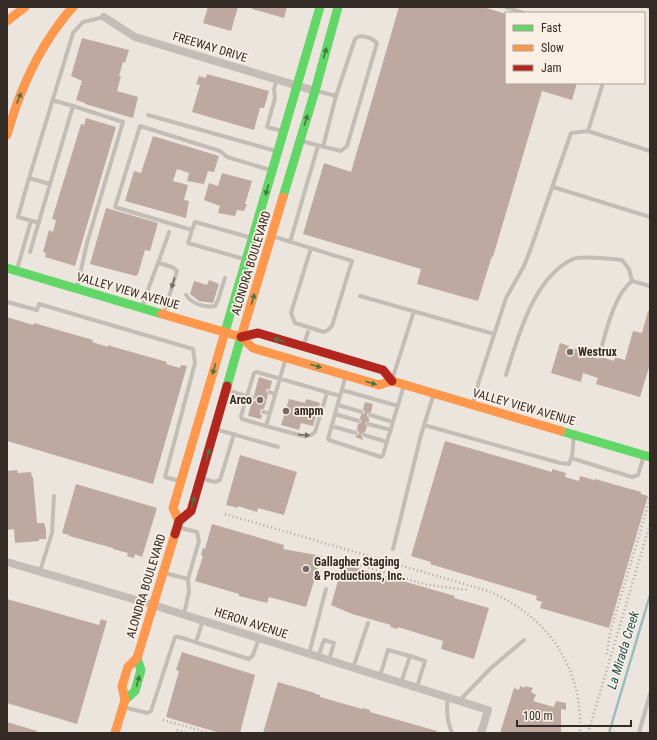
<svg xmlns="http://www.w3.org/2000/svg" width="657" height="740" font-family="'Roboto Condensed',sans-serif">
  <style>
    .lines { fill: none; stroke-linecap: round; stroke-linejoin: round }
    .stream { stroke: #9abcbc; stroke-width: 2.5 }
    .building { fill: #bea9a0 }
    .lane { stroke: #c4bdb7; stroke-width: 4 }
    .street { stroke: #c4bdb7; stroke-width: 8 }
    .fast { stroke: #63d668; stroke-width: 9 }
    .slow { stroke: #ff974d; stroke-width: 9 }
    .jam { stroke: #b3261e; stroke-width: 9 }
    .rail { stroke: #aba6a2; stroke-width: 2.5; stroke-dasharray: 1 3; stroke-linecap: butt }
    .oneway { fill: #497744 }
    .oneway2 { fill: #756c67 }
    .poi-dot { fill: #746b66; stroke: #f9efe5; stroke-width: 1.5 }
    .labels { text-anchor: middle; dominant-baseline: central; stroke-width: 3.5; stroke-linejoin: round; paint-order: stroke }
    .street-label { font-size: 12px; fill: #342a26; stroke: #f9efe5 }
    .poi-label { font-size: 12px; font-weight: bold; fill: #342a26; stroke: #f9efe5; text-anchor: start }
    .water-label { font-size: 13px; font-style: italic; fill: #1c5155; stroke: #f9efe5 }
  </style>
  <rect width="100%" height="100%" fill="#ebe5de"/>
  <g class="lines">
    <path class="stream" d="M648 7 650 9
      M609 733 650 595"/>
  </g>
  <path class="building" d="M208 7H238L231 31 203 23Z
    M252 7H287L284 18 252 9Z
    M399 7H483L506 14V83H577L572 100 542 91 493 257 492 256 478 301 417 284 421 269 303 234 324 163 351 172Z
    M82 38 129 50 125 63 123 62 119 76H121L117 91 138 97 133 118 85 104V103L76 100 82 81 71 76Z
    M207 74 269 91 264 108H260L254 130 192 112 200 85 196 84 199 76 206 78Z
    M86 118 116 127 75 266 45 257 46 253 43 252 49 230 53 232 56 220 52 219 81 124 84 125Z
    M153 136 219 156 214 172 208 171 204 184 187 181 189 173 177 169 173 181 188 185 184 200 189 201 186 218 125 201 134 171 141 173Z
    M222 173 252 181 245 204H247L244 211 237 210 235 216 218 213 220 206 204 200 209 183 218 186Z
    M106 208 158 223 150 251 145 250 138 274 136 276 90 264Z
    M209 280 219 284 213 303 199 301 190 294 194 281 207 285Z
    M648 311H650V364L640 397 596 384 598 378 583 373 581 382 551 373 560 343 569 346 568 347 596 355V358L598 359 602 357 614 361 615 357 625 360 633 331 642 333Z
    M7 317 33 325 34 323 93 340 92 342 108 347V345L114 347 167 362 166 364 180 368 181 365 187 366 153 484 7 441Z
    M259 377 272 381 270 389H267L266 391 268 395 264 409H261L260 411V414L262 415 261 419 248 416 252 401H255L256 399 254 395Z
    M289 399 305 403 306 399 320 403 313 426 301 423 299 430 281 425Z
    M365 402 373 404 371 412 367 414V416L369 418V421L365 423 367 427 365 432 361 434 363 440 355 437 359 434V432L357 430 358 424 362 422 360 418 361 415 365 413V411L363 409Z
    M445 441 552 472V469L566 473 565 477 579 481 580 476 594 480 595 479 641 492V494L648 496 609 628 540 608 542 602 536 600 537 596 430 564 431 562 411 556Z
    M240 455 297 472 284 515 258 508 257 512 238 506V508L226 505Z
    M17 470 18 473 31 472 32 477H33L37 523H44L46 530V539H39V541L15 543 14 529 7 530V471Z
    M76 484 157 508 142 557 135 554 134 558 127 556 128 553 113 549V548L69 536V535L62 533Z
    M212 524 284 545 283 549 322 556 306 607 269 597 267 603 239 596V594L195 581 203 556 201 555 203 548 205 549Z
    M343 564 455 596 454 598 489 608 474 659 441 649 443 641 398 627V629L390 627 391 625 352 614 331 605Z
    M7 599 99 625 101 619 107 621 77 724 7 703Z
    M182 652 255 675 240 733H220L166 717 179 671 176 670Z
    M278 682 315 693V694L320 695V697L362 709 363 708 370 710V712L437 731V733H263Z
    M520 686 524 688 525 686 533 688 531 692 536 695 533 701 554 707 556 701 566 703V710L561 709V733H500L514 688 519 690Z
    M7 722 37 731V733H7Z"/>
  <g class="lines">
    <path class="lane" d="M506 7 523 13
      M277 79 274 89 275 98 267 127 282 131
      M317 91 336 96
      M52 100 73 106
      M148 115 276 151
      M588 131 603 83
      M301 141 341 151 347 146 377 43C372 38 360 33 355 39L336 96 323 147
      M29 178 18 217 39 223
      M50 184 29 178 73 33 83 22 104 17
      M553 187 650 217
      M192 230 188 243 244 259
      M272 236 352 261 332 326 328 330 324 332 295 323 291 313 311 248
      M252 238 195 222 192 230 115 207 140 126 220 151 227 157 270 170
      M290 242 318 146
      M30 252 73 106 123 122 87 243 77 288
      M159 263 172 267 177 271 164 313
      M17 269 31 221
      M186 295C192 304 205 308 215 306L218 300 225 278
      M360 296 494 334
      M7 302 37 310 39 304 193 349 195 363 165 477 179 481
      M142 307C150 282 161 257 169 232
      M304 344 308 332
      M599 356C606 333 613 296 632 281
      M286 358C279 381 273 403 266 426L242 419 241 416 254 373 257 372 340 396 328 439 329 440 381 457 383 455 404 385
      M506 375C518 337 533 278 573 259 583 255 611 259 622 260L629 269 632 281 650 286
      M392 380 414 311
      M226 390 253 398
      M342 390 398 406
      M269 392 275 394
      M340 396 346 375
      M473 404 479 381 506 298 524 266 531 248 571 133 588 131 650 151
      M338 405 362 412
      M263 412 270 413
      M335 414 359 421
      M370 415 393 422
      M368 424 391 430
      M424 425 560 463 569 464 572 456 574 435
      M266 426 303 436 311 435 315 432 327 393
      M331 426 356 433
      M215 429 278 447
      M364 435 387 442
      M571 458 632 477 638 475 644 455
      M201 478 214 482 220 480 234 434
      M393 549 421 435 434 393
      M40 571 52 533 54 496
      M165 573 188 579 199 541 197 532 177 527
      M184 614 189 592 188 579
      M196 642 203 620
      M309 654 326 589
      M318 657 324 640 334 643 329 660
      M353 668 368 623
      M380 676 388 650 410 656
      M401 683 410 656 425 661 417 687
      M448 698C446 711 447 721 452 733
      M459 701 491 668 524 640
      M123 707 147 713 151 711 175 637H179L249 659 253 655 259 638
      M639 733 650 694"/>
    <path class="street" d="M104 17 135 37 315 91
      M7 562 153 605 488 710 481 733"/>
    <path class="fast" d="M283 197 315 91 338 7
      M7 268 162 314
      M225 332 320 7
      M227 386 241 337
      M561 431 650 457
      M125 700 135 691 141 670 137 658"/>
    <path class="slow" d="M7 21 25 7
      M7 135C17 99 31 65 52 34 59 24 65 15 73 7
      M162 314 241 337 283 197
      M241 337 253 348 379 385 392 381 561 431
      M179 521 173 508 225 332
      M115 733 125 700 122 686 128 667 137 658 175 534"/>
    <path class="jam" d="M241 337 258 333 383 370 392 381
      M175 534 179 521 191 511 227 386"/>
    <path class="rail" d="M225 514 488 591C548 616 583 667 580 733
      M349 562 428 585 468 590
      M607 654 610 633 650 498
      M163 720 210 733
      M177 730 186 733
      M588 733 650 524"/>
  </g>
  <defs><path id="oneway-solid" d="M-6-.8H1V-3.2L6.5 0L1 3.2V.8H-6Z"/></defs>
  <g class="oneway">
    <use href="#oneway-solid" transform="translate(325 53) rotate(-74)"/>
    <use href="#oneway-solid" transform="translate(19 98) rotate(-69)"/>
    <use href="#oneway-solid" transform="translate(306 120) rotate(-73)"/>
    <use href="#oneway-solid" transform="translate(267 190) rotate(106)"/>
    <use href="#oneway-solid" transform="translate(253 299) rotate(-73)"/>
    <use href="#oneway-solid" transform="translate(279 340) rotate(-164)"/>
    <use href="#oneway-solid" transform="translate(316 366) rotate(16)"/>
    <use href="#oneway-solid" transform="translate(214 369) rotate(106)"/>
    <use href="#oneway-solid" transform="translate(371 383) rotate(16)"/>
    <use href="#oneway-solid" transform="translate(208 454) rotate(-74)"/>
    <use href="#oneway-solid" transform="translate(193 502) rotate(-73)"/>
    <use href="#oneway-solid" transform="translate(138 681) rotate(-74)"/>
  </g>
  <g class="oneway2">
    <use href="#oneway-solid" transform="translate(173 283) rotate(107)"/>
    <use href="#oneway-solid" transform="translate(304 435) rotate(4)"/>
  </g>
  <g class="poi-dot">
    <circle cx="570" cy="352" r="4"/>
    <circle cx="260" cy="400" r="4"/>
    <circle cx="286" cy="411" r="4"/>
    <circle cx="306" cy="569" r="4"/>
  </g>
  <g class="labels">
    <g class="street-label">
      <text transform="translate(210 47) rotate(17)">FREEWAY DRIVE</text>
      <text transform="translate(251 263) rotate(-73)">ALONDRA BOULEVARD</text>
      <text transform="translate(128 291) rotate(16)">VALLEY VIEW AVENUE</text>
      <text transform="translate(524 407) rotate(16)">VALLEY VIEW AVENUE</text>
      <text transform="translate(146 586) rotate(-73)">ALONDRA BOULEVARD</text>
      <text transform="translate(251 623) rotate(18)">HERON AVENUE</text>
    </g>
    <g class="poi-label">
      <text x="578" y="352">Westrux</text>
      <text x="252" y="400" text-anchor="end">Arco</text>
      <text x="294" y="411">ampm</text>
      <text x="314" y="562">Gallagher Staging<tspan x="314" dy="14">&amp; Productions, Inc.</tspan></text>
    </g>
    <g class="water-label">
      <text transform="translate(623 650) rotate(-73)">La Mirada Creek</text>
    </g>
  </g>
  <rect width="657" height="740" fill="none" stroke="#342a26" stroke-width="16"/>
  <rect x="505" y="12" width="140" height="72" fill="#f9efe5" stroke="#aaa099"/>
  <rect x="513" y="25" width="20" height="6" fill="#63d668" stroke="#aaa099"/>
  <text x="541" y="32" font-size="12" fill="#342a26">Fast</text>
  <rect x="513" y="45" width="20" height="6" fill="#ff974d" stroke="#aaa099"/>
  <text x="541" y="52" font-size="12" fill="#342a26">Slow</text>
  <rect x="513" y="65" width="20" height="6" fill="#b3261e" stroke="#aaa099"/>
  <text x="541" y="72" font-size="12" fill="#342a26">Jam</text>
  <path d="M517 720v6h114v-6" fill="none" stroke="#342a26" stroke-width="2"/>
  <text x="523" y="720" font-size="12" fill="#342a26" stroke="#f9efe5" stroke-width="3" paint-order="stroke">100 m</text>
</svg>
